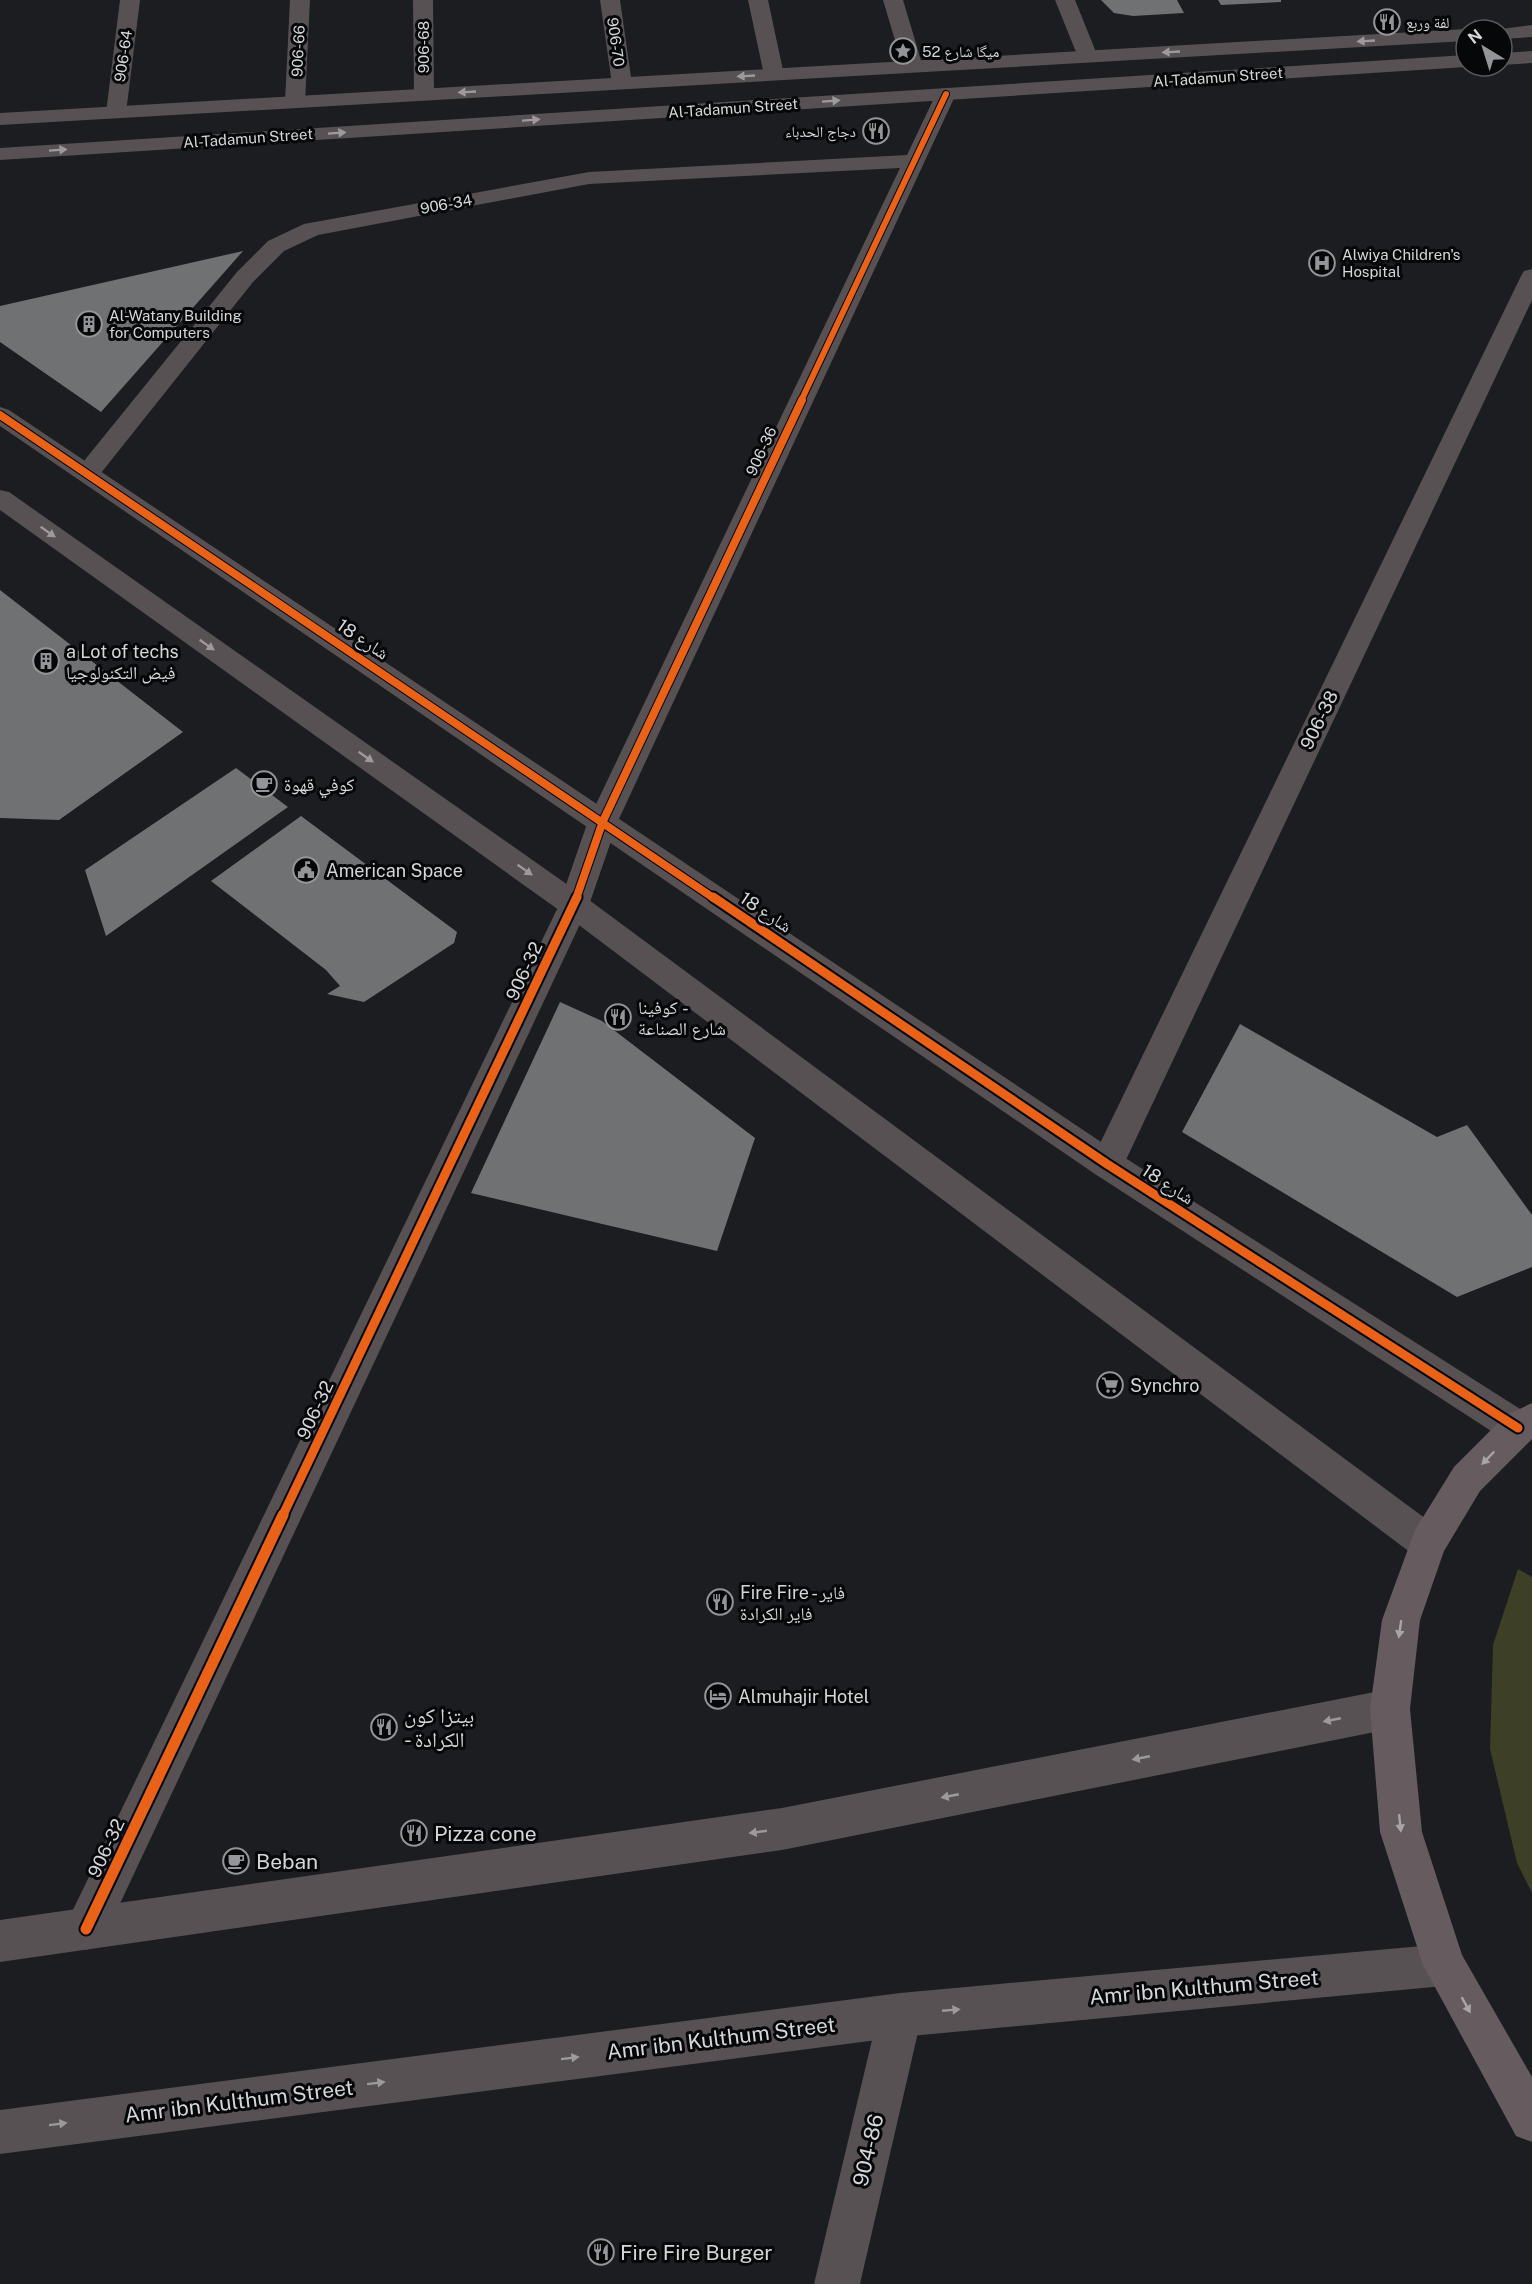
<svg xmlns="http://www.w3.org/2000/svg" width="1532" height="2284" font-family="'Public Sans','Noto Naskh Arabic',sans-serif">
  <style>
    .green { fill: #3d3f26 }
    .building { fill: #6f7173 }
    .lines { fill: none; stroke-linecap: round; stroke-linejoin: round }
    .minor { fill: #585153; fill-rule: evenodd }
    .tertiary { fill: #585153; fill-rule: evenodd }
    .primary { fill: #665b5f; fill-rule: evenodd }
    .cycleway-far3-casing { stroke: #060709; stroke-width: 8 }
    .cycleway-far2-casing { stroke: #060709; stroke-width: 10 }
    .cycleway-far1-casing { stroke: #060709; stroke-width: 13 }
    .cycleway-casing { stroke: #060709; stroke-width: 15 }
    .cycleway-far3 { stroke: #ea6118; stroke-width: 6 }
    .cycleway-far2 { stroke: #ea6118; stroke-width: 8 }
    .cycleway-far1 { stroke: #ea6118; stroke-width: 9 }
    .cycleway { stroke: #ea6118; stroke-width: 11 }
    .oneway { fill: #9c9a9d }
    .oneway2 { fill: #a8a5a8 }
    .labels { text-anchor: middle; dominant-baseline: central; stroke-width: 6; stroke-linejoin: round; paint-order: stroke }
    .far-poi-label { font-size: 15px; fill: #d4d6d9; stroke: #060709; text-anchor: start }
    .far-street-label { font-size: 15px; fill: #d4d6d9; stroke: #060709 }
    .street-label { font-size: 18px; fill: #d4d6d9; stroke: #060709 }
    .poi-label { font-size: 18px; fill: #d4d6d9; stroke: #060709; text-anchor: start }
    .near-poi-label { font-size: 21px; fill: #d4d6d9; stroke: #060709; text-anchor: start }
    .near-street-label { font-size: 21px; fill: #d4d6d9; stroke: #060709 }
  </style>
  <rect width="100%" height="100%" fill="#1b1d20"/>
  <path class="green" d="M1518 1569 1532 1577V1893L1517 1863 1490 1749 1493 1645Z"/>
  <path class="building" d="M1101 0H1177L1184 13 1133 16 1114 13Z
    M1218 0H1281V2L1221 5Z
    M243 251 101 412 0 342V306Z
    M0 590 183 732 59 820 0 818Z
    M236 768 288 807 106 936 85 870Z
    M301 816 457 932 454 943 364 1002 327 994 340 986 326 970 211 881Z
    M560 1002 602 1021 755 1138 717 1251 471 1193Z
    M1240 1024 1437 1137 1467 1125 1532 1215V1267L1457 1297 1182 1132Z"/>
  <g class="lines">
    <path class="minor" d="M120 0H140L126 113 123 117H109L106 113Z
      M290 0H310L305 102 302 106H288L285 102Z
      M413 0H433L434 95 431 99H417L414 95Z
      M600 0H620L632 84 629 88H615L612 84Z
      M748 0H768L784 75 781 79H767L764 75Z
      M883 0H903L923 67 920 71H906L903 67Z
      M1055 0H1075L1098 57 1095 61H1081L1078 57Z
      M946 88 953 90 956 94 618 821 589 905 101 1944 86 1950 71 1944 65 1929 71 1914 559 905 588 821 900 168 589 184 318 235 284 251 253 282 97 478 88 480 79 478 75 472 237 272 268 241 304 224 589 172 907 155 936 94 939 90Z
      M1532 269V300L1124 1164 1119 1174 1107 1178 1095 1174 1090 1164 1521 276 1524 271Z
      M900 1993 915 2000 922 2015 860 2284H814L878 2015 885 2000Z"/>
    <path class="tertiary" d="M1532 25V37L1502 39V30H1494Z
      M1466 29 1470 30H1466V41L0 125V113Z
      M1532 51V63L1502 65V53Z
      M1466 55V66H1470L1466 67 0 160V148Z
      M0 407 9 410 1119 1154 1531 1416V1440L1518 1445 1505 1440 1095 1174 0 426Z
      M0 490 9 492 585 897 1441 1530 1447 1543 1441 1556 1428 1561 1415 1556 563 913 0 510Z
      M1390 1689 1404 1695 1410 1709 1404 1723 1390 1729 782 1850 0 1962V1920L782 1808Z
      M1444 1944 1459 1950 1465 1965 1459 1980 1444 1986 900 2037 0 2154V2110L900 1993Z"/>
    <path class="primary" d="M1532 1403V1439L1480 1491 1444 1551 1420 1620 1410 1709 1422 1832 1462 1955 1532 2077V2142L1516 2136 1423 1965 1380 1832 1370 1709 1382 1620 1415 1530 1454 1467 1505 1416Z"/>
    <g class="cycleway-far3-casing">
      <path id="cycleway-far3" d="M801 401 946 94"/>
    </g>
    <g class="cycleway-far2-casing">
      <path id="cycleway-far2" d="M0 415 715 899
        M576 899 603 821 802 400"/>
    </g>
    <g class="cycleway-far1-casing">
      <path id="cycleway-far1" d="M713 897 1107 1164 1518 1428
        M282 1517 577 897"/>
    </g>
    <g class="cycleway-casing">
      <path id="cycleway" d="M86 1929 283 1515"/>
    </g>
    <use href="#cycleway-far3" class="cycleway-far3"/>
    <use href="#cycleway-far2" class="cycleway-far2"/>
    <use href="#cycleway-far1" class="cycleway-far1"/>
    <use href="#cycleway" class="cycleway"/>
  </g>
  <defs><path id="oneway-solid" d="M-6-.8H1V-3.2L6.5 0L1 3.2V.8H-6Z" transform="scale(1.5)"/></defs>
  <g class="oneway">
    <use href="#oneway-solid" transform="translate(1366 41) rotate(177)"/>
    <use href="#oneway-solid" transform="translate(1171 52) rotate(177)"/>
    <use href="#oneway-solid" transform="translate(746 76) rotate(177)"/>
    <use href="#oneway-solid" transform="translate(467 92) rotate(177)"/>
    <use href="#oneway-solid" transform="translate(831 101) rotate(-4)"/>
    <use href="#oneway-solid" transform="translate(531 120) rotate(-4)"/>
    <use href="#oneway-solid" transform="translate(337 133) rotate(-4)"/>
    <use href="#oneway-solid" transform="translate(58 150) rotate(-4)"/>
    <use href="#oneway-solid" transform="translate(48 532) rotate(35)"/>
    <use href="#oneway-solid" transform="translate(207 645) rotate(35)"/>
    <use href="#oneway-solid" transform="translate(366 757) rotate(35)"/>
    <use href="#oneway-solid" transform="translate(525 870) rotate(35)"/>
    <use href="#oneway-solid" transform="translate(1332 1720) rotate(169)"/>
    <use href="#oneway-solid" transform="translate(1141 1758) rotate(169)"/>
    <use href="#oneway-solid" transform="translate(950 1796) rotate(169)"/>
    <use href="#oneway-solid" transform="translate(758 1832) rotate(172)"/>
    <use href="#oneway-solid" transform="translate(951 2010) rotate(-5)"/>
    <use href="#oneway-solid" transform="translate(570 2058) rotate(-7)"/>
    <use href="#oneway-solid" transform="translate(376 2083) rotate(-7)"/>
    <use href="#oneway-solid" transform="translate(58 2124) rotate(-7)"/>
  </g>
  <g class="oneway2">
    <use href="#oneway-solid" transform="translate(1488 1458) rotate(134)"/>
    <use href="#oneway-solid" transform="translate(1400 1629) rotate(98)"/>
    <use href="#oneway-solid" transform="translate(1400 1823) rotate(84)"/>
    <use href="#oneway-solid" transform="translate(1466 2005) rotate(61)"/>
  </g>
  <defs>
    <g id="restaurant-ring" transform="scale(1.35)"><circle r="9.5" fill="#060709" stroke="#939598" stroke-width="1.5"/><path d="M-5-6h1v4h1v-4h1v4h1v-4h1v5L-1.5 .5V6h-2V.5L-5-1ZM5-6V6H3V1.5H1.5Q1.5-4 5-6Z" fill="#939598"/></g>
    <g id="sight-ring" transform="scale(1.35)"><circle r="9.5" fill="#060709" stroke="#939598" stroke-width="1.5"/><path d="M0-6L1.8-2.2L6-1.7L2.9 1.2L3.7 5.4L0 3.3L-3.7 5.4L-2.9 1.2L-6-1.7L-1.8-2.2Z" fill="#939598"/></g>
    <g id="hospital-ring" transform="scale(1.35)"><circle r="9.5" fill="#060709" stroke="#939598" stroke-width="1.5"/><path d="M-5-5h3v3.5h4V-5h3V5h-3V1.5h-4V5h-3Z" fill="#939598"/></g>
    <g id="building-ring" transform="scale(1.35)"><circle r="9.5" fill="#060709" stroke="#939598" stroke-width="1.5"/><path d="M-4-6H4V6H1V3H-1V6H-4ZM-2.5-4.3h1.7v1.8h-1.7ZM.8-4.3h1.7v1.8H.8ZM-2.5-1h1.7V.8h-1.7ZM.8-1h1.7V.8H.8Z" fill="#939598"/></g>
    <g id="cafe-ring" transform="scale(1.35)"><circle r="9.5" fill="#060709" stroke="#939598" stroke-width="1.5"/><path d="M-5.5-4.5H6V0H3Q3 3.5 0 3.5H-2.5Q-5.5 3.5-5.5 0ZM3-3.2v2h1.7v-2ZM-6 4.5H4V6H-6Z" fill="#939598"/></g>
    <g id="civic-ring" transform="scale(1.35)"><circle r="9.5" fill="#060709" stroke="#939598" stroke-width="1.5"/><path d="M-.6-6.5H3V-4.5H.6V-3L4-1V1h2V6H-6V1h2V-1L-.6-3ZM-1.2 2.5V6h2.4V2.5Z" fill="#939598"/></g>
    <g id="supermarket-ring" transform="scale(1.35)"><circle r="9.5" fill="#060709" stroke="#939598" stroke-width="1.5"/><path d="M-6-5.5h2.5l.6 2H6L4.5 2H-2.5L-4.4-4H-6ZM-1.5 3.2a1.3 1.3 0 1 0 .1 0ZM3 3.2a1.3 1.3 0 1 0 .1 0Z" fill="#939598"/></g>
    <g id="hotel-ring" transform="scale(1.35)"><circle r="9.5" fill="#060709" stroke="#939598" stroke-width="1.5"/><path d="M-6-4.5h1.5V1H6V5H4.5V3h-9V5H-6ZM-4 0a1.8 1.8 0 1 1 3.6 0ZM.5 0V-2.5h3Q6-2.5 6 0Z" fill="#939598"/></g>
  </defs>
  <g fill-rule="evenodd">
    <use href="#restaurant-ring" x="1387" y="22"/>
    <use href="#sight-ring" x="903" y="51"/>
    <use href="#restaurant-ring" x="876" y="131"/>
    <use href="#hospital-ring" x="1322" y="263"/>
    <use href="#building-ring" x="89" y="324"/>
    <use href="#building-ring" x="46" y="661"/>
    <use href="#cafe-ring" x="264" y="784"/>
    <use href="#civic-ring" x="306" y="870"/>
    <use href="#restaurant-ring" x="618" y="1017"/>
    <use href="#supermarket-ring" x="1110" y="1385"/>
    <use href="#restaurant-ring" x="720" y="1602"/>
    <use href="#hotel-ring" x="718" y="1696"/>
    <use href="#restaurant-ring" x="384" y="1727"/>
    <use href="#restaurant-ring" x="414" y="1833"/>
    <use href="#cafe-ring" x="236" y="1861"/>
    <use href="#restaurant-ring" x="601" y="2252"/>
  </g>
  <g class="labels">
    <g class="far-poi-label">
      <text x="1406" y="22">لفة وربع</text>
      <text x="922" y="51">ميگا شارع 52</text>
      <text x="856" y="131" text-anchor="end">دجاج الحدباء</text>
      <text x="1342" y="254">Alwiya Children's<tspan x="1342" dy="17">Hospital</tspan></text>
      <text x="109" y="315">Al-Watany Building<tspan x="109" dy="17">for Computers</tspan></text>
    </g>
    <g class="far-street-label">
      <text transform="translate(616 42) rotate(82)">906-70</text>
      <text transform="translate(423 47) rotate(-90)">906-68</text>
      <text transform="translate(298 51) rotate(-87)">906-66</text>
      <text transform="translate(123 56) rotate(-82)">906-64</text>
      <text transform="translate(1218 77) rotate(-4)">Al-Tadamun Street</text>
      <text transform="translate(733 108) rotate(-4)">Al-Tadamun Street</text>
      <text transform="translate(248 138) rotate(-4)">Al-Tadamun Street</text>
      <text transform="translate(446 204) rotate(-10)">906-34</text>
      <text transform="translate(761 451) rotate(-65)">906-36</text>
    </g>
    <g class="street-label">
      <text transform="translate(363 639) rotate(34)">شارع 18</text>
      <text transform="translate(1319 720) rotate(-64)">906-38</text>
      <text transform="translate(766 912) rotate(34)">شارع 18</text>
      <text transform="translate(524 971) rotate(-65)">906-32</text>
      <text transform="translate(1168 1184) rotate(33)">شارع 18</text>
      <text transform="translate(315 1410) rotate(-65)">906-32</text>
      <text transform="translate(106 1848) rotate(-65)">906-32</text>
    </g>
    <g class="poi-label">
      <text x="66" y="651">a Lot of techs<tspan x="66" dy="21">فيض التكنولوجيا</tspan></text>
      <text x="284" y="784">كوفي قهوة</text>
      <text x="326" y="870">American Space</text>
      <text x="638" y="1007">كوفينا -<tspan x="638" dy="21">شارع الصناعة</tspan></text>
      <text x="1130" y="1385">Synchro</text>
      <text x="740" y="1592">Fire Fire - فاير<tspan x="740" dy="21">فاير الكرادة</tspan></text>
      <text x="738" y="1696">Almuhajir Hotel</text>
    </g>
    <g class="near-poi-label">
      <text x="404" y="1715">بيتزا كون<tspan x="404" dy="24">- الكرادة</tspan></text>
      <text x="434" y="1833">Pizza cone</text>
      <text x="256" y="1861">Beban</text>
      <text x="620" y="2252">Fire Fire Burger</text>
    </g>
    <g class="near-street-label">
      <text transform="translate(1204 1987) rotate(-5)">Amr ibn Kulthum Street</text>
      <text transform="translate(721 2038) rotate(-7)">Amr ibn Kulthum Street</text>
      <text transform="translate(239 2101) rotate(-7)">Amr ibn Kulthum Street</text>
      <text transform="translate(868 2150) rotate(-77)">904-86</text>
    </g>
  </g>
  <g transform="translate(1484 48) rotate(322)"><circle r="28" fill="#060709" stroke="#585a5c" stroke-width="1.5"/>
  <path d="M0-4.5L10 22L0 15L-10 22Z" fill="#939598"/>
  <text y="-9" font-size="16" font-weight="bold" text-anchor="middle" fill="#d4d6d9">N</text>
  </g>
</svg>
